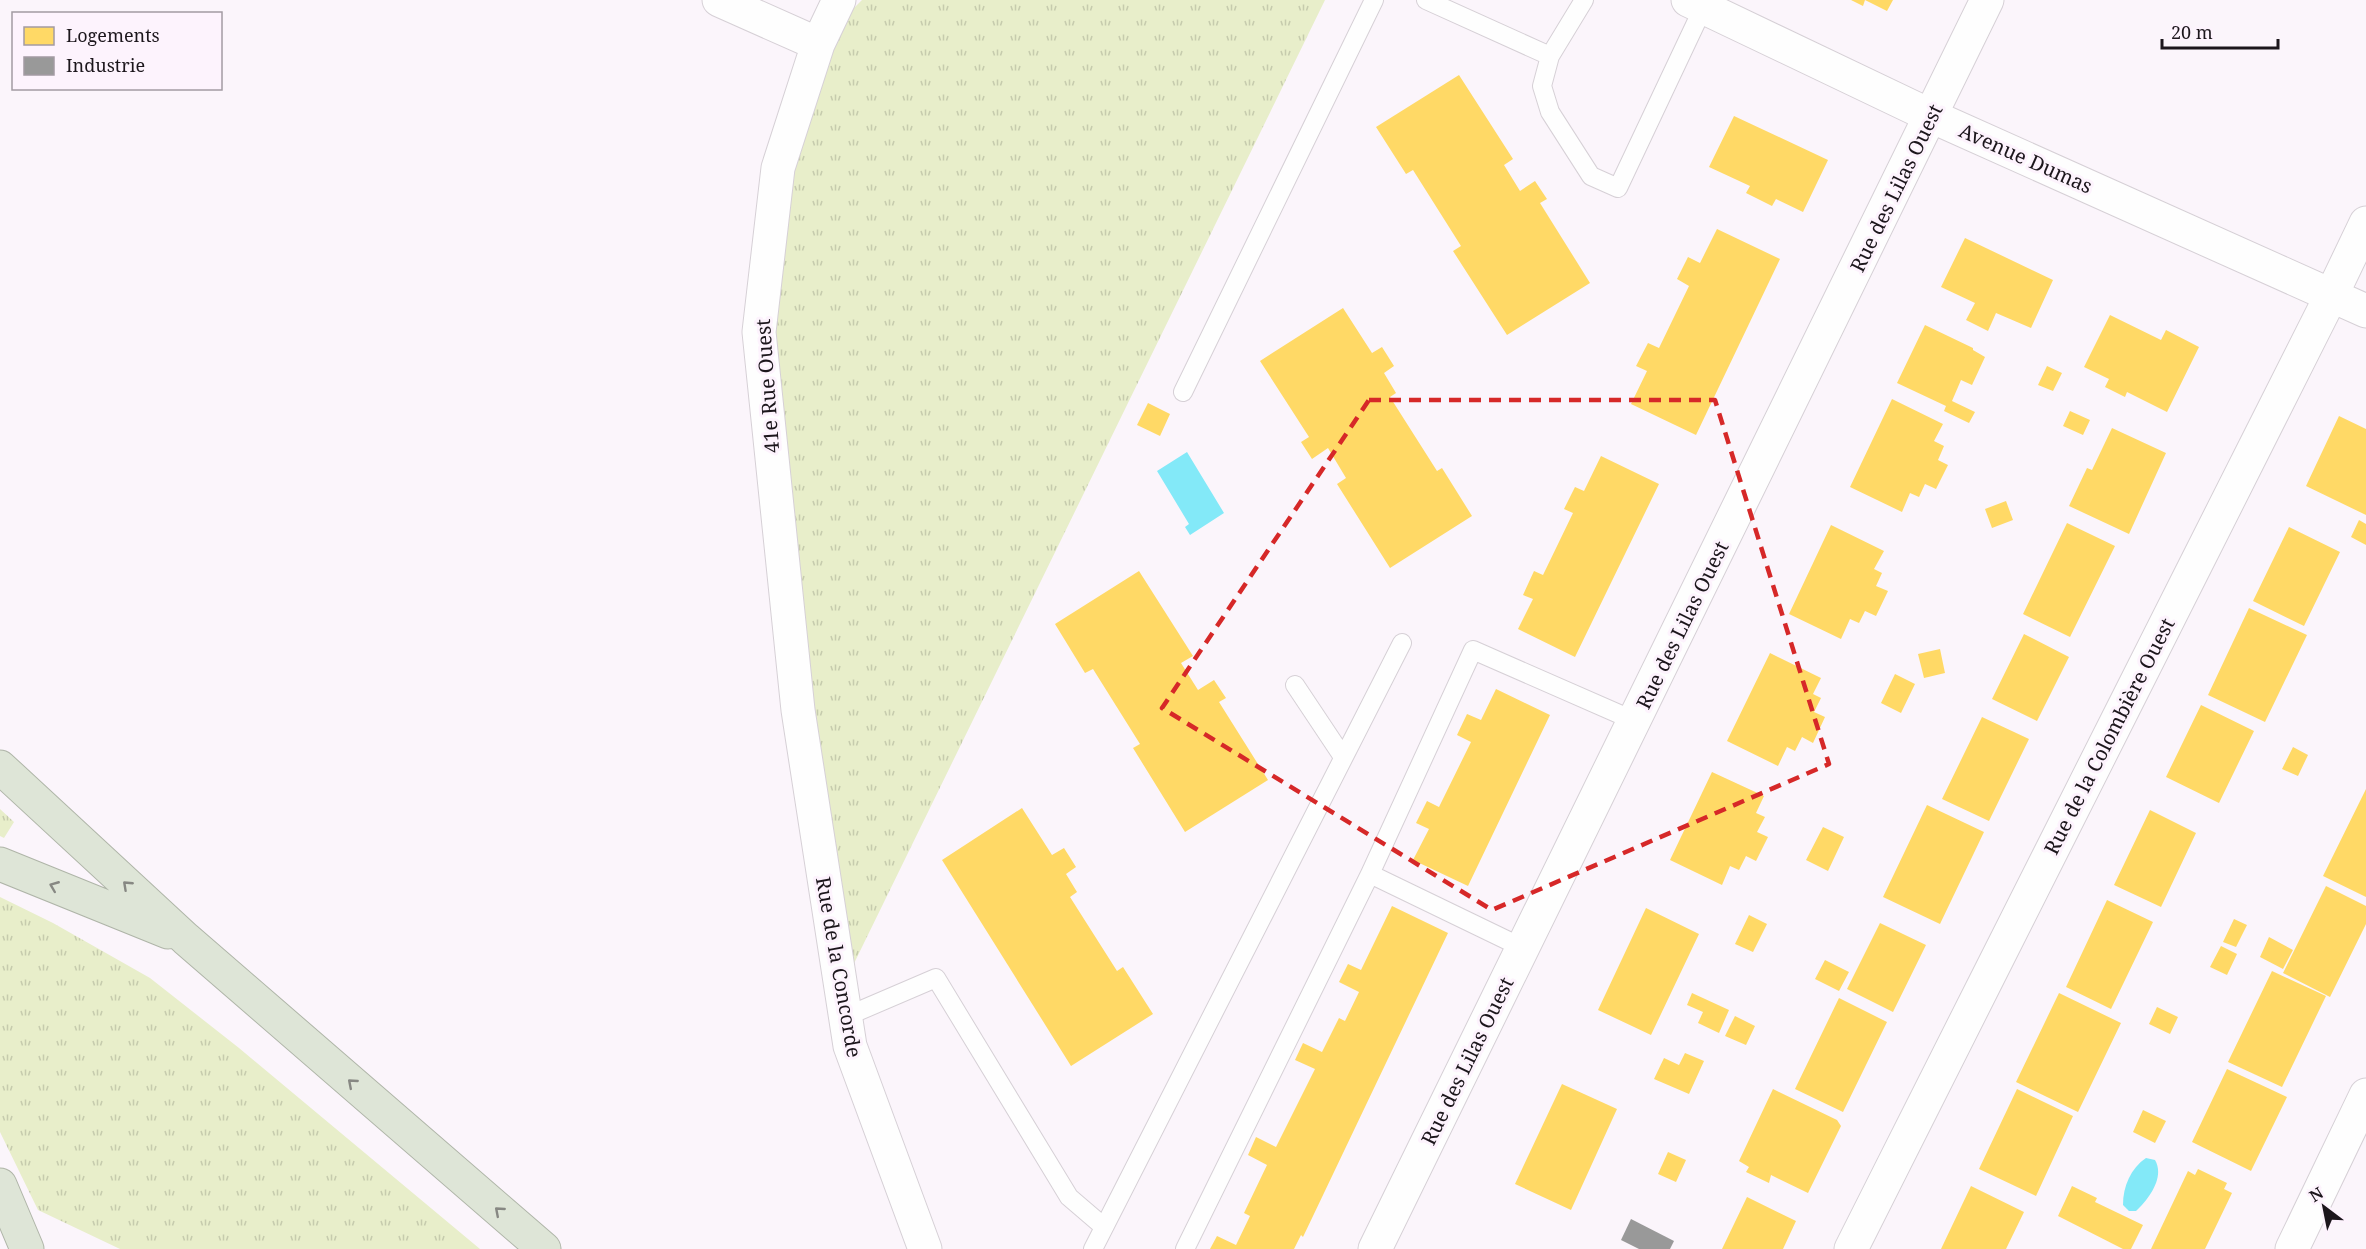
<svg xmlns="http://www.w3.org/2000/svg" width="2366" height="1249" font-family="'Noto Serif',serif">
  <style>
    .grass { fill: url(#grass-tufts) }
    .water { fill: #83e9f8 }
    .homes { fill: #ffd966 }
    .industry { fill: #999 }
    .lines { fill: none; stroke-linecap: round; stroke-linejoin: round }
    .lane-casing { stroke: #d6d0d6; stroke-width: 20 }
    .street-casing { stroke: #d6d0d6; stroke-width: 35 }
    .highway-casing { stroke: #afb5a8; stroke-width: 35 }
    .lane { stroke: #fefefe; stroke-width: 18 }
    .street { stroke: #fefefe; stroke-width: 33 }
    .highway { stroke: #dee5d7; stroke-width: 33 }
    .oneway { stroke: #878883 }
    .marked { fill: none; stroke: #d62828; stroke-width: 4.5; stroke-dasharray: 12 8; stroke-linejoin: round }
    .labels { text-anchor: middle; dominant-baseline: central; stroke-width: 6; stroke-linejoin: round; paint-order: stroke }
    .street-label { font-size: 20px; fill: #1c161c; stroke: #fdf3fd }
  </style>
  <defs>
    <pattern id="grass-tufts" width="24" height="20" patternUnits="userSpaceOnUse" patternTransform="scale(1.5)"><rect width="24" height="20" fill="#e8eeca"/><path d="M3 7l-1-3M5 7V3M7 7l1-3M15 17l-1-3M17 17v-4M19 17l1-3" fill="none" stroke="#c6cbad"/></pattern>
  </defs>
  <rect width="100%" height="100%" fill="#fbf5fb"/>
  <path class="grass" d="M862 0H1325L841 990 759 332 818 44Z
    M0 809 14 822 4 838 0 836Z
    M0 897 53 923 150 978 239 1048 480 1249H120L38 1210 0 1132Z"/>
  <path class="water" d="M1187 452 1224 513 1190 535 1185 527 1189 524 1157 471Z
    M2146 1158 2155 1160C2165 1177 2149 1199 2136 1211H2129L2123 1205C2123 1186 2131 1168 2146 1158Z"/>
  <path class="homes" d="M1851 0H1893L1887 11 1865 0 1863 6Z
    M1459 75 1513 159 1504 165 1520 191 1535 181 1547 199 1540 203 1590 283 1507 335 1453 251 1461 246 1413 170 1406 174 1376 127Z
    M1734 116 1828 160 1803 212 1776 199 1772 206 1746 193 1750 186 1709 167Z
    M1717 229 1780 259 1696 435 1631 404 1647 371 1636 366 1648 343 1659 348 1689 286 1677 279 1688 257 1700 263Z
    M1965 238 2053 280 2031 328 1996 313 1988 331 1966 320 1975 303 1941 287Z
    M1343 308 1372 353 1382 347 1394 366 1384 373 1396 393 1390 397 1437 471 1442 468 1472 516 1390 568 1337 484 1346 478 1328 448 1312 459 1301 442 1309 437 1260 361Z
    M2110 315 2161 340 2166 330 2199 347 2167 412 2127 392 2125 397 2105 387 2109 379 2084 367Z
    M1925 325 1973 348V350L1985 357 1972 385 1961 380 1952 401 1975 412 1969 423 1944 411 1946 406 1897 383Z
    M2047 366 2062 373 2053 391 2038 385Z
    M1892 399 1943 424 1934 441 1944 446 1938 460 1948 465 1936 489 1925 484 1919 497 1910 493 1902 512 1850 487Z
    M1148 403 1170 414 1160 436 1137 425Z
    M2070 411 2090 420 2083 435 2063 426Z
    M2339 416 2366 429V515L2306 486Z
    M2112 428 2166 453 2129 534 2069 506 2087 468 2092 470Z
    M1601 456 1659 484 1575 657 1518 629 1533 599 1523 595 1534 571 1543 575 1573 513 1564 509 1575 487 1584 491Z
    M2006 501 2013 520 1992 528 1985 509Z
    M2359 520 2366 524V545L2351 537Z
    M2067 523 2115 546 2070 637 2023 614Z
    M1831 525 1884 551 1874 569 1882 573 1876 586 1888 591 1876 616 1865 611 1859 623 1850 619 1841 639 1789 614Z
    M2289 527 2340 552 2304 626 2253 601Z
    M1139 571 1193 656 1181 663 1198 690 1214 680 1226 698 1219 702 1268 780 1185 832 1133 748 1140 744 1093 669 1085 673 1055 624Z
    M2249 608 2307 635 2265 722 2208 695Z
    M2024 634 2069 657 2037 721 1992 699Z
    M1940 649 1945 673 1924 678 1918 654Z
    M1770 653 1821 678 1813 694 1821 698 1814 712 1825 717 1813 743 1802 737 1795 751 1787 747 1778 766 1727 741Z
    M1895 674 1915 684 1901 713 1881 703Z
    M1496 689 1550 715 1468 886 1413 860 1429 829 1416 823 1427 801 1439 807 1471 742 1457 735 1467 714 1481 720Z
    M2201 705 2254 731 2219 803 2166 777Z
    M1982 717 2029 739 1989 821 1942 799Z
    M2293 747 2308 755 2298 776 2282 769Z
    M1712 772 1764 796 1756 813 1765 817 1757 832 1768 837 1756 861 1746 856 1739 870 1730 866 1722 885 1670 860Z
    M2366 789V897L2323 876Z
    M1927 805 1984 832 1940 924 1883 897Z
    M1022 808 1052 855 1064 848 1076 867 1066 874 1077 892 1070 897 1117 971 1123 967 1153 1014 1071 1066 942 860Z
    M2150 810 2196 833 2161 907 2114 885Z
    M1823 827 1844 837 1828 871 1806 860Z
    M2326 886 2366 906V924L2330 997 2283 973Z
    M2107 900 2153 922 2111 1009 2066 987Z
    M1392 906 1448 933 1303 1237 1301 1235 1294 1249H1210L1217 1236 1236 1245 1250 1216 1244 1213 1267 1165 1248 1155 1256 1137 1276 1147 1315 1069 1295 1060 1303 1043 1322 1052 1339 1018 1345 1021 1359 992 1339 982 1348 964 1361 970Z
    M1646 908 1699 934 1651 1035 1598 1010Z
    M1749 915 1767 924 1753 952 1735 944Z
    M2234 919 2247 925 2236 947 2223 942Z
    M1880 923 1926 945 1893 1012 1847 989Z
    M2269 937 2293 950 2283 969 2260 957Z
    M2221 946 2237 954 2227 975 2210 967Z
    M1825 960 1849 972 1839 991 1815 979Z
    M2272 971 2326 996 2282 1087 2228 1062Z
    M1692 993 1729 1010 1719 1033 1698 1023 1703 1012 1687 1005Z
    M2059 993 2121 1023 2078 1112 2016 1082Z
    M1839 998 1887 1022 1843 1112 1795 1089Z
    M2157 1007 2178 1017 2170 1034 2149 1024Z
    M1735 1016 1755 1026 1746 1045 1725 1036Z
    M1685 1053 1704 1061 1689 1094 1654 1079 1664 1058 1679 1065Z
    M2227 1069 2287 1097 2251 1171 2192 1142Z
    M1562 1084 1617 1109 1571 1210 1515 1184Z
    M1773 1089 1837 1120 1841 1126 1808 1193 1771 1175 1769 1183 1746 1172 1749 1167 1739 1161Z
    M2017 1089 2073 1116 2036 1196 1979 1169Z
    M2143 1110 2166 1121 2155 1143 2133 1132Z
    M1668 1152 1686 1160 1676 1182 1658 1174Z
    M2198 1169 2227 1183 2224 1189 2232 1193 2205 1249H2151L2188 1171 2195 1175Z
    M1971 1186 2024 1212 2006 1249H1941Z
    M2072 1186 2097 1198 2095 1202 2143 1225 2131 1249H2123L2058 1216Z
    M1747 1197 1796 1221 1783 1249H1722Z"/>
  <path class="industry" d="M1631 1219 1674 1241 1670 1249H1639L1621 1240Z"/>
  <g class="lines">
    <g class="lane-casing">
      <path id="lane" d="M1426 0 1550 56 1584 0
        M1550 56 1542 86 1550 112 1591 176 1618 188 1703 8
        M1183 392 1374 0
        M1295 685 1343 757
        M1370 874 1523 948
        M845 1017 936 978 1069 1197 1104 1227
        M1093 1249 1402 643
        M1185 1249 1370 874 1473 650 1635 721"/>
    </g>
    <g class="street-casing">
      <path id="street" d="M719 0 818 44
        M839 0 818 44 778 168 759 332 798 710 850 1046 925 1249
        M1688 0 1931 116 2366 311
        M1375 1249 1987 0
        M1851 1249 2332 294 2366 223
        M2292 1249 2366 1095"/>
    </g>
    <g class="highway-casing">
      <path id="highway" d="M0 767 186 939 544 1249
        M0 864 168 932
        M0 1185 27 1249"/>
    </g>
    <use href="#lane" class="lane"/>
    <use href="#street" class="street"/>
    <use href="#highway" class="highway"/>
  </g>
  <defs><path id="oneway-chevron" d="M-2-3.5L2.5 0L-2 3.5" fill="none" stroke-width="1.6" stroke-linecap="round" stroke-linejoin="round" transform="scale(1.5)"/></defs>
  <g class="oneway">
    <use href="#oneway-chevron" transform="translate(127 885) rotate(-137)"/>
    <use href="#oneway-chevron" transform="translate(54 886) rotate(-158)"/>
    <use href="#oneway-chevron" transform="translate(352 1083) rotate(-139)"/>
    <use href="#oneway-chevron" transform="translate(499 1211) rotate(-139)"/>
  </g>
  <path class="marked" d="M1369 400H1715L1829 764 1492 910 1162 708Z"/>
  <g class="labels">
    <g class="street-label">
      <text transform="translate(2026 158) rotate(24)">Avenue Dumas</text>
      <text transform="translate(1896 188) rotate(-64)">Rue des Lilas Ouest</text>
      <text transform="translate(767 386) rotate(-94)">41e Rue Ouest</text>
      <text transform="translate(1682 625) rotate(-64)">Rue des Lilas Ouest</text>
      <text transform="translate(2109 736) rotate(-63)">Rue de la Colombière Ouest</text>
      <text transform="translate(839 967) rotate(80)">Rue de la Concorde</text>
      <text transform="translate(1467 1061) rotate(-64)">Rue des Lilas Ouest</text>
    </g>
  </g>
  <rect x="12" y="12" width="210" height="78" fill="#fdf3fd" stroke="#a39ba3" stroke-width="1.5"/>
  <rect x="24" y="27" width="30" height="18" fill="#ffd966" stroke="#a39ba3" stroke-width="1.5"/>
  <text x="66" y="42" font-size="18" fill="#1c161c">Logements</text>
  <rect x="24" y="57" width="30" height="18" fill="#999999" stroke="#a39ba3" stroke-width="1.5"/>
  <text x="66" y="72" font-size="18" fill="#1c161c">Industrie</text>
  <g transform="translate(2324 1207) rotate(328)" stroke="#fdf3fd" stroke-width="4.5" paint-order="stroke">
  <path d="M0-4.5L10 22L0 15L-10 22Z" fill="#1c161c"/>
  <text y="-9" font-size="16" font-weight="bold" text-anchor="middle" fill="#1c161c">N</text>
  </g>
  <path d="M2162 39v9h116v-9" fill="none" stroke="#1c161c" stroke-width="3"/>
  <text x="2171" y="39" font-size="18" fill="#1c161c" stroke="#fdf3fd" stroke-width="4.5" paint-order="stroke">20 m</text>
</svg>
